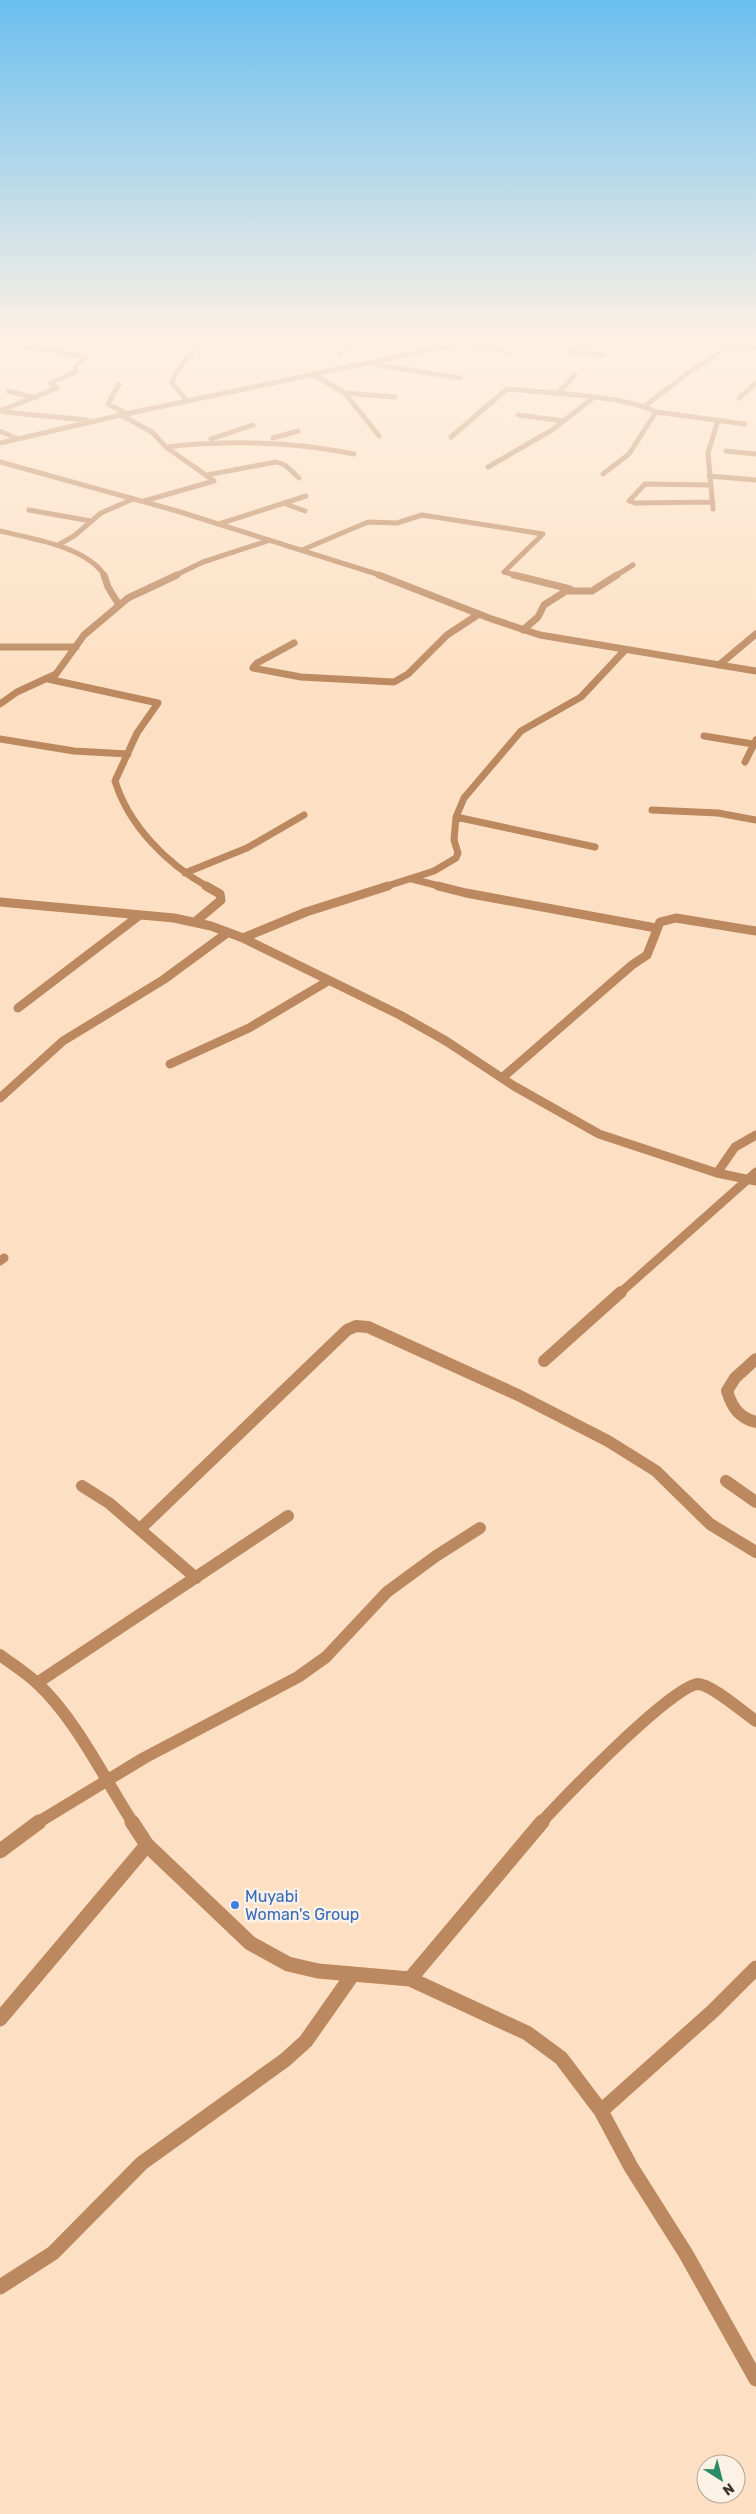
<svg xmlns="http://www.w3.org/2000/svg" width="756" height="2514" font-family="Rubik,sans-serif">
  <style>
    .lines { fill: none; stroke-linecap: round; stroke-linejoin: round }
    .minor-far4 { stroke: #bb885f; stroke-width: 5 }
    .minor-far3 { stroke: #bb885f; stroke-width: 7 }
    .minor-far2 { stroke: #bb885f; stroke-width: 9 }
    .minor-far1 { stroke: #bb885f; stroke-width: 12 }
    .minor { stroke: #bb885f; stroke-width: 15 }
    .tertiary { stroke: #bb885f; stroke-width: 5 }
    .shop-dot { fill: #3f7fe0; stroke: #fcf1e5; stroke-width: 2 }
    .labels { text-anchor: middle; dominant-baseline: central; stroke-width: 5; stroke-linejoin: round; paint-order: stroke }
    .near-shop-label { font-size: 16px; fill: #366cbe; stroke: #fcf1e5; text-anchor: start }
  </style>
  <rect width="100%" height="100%" fill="#fde0c3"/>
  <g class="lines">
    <path class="minor-far4" d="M601 337 569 351 604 355
      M0 341 86 357 75 367 76 372 50 383 57 388 0 411
      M713 342 721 337
      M466 343 507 352
      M340 355 354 339 349 337
      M372 364 460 378
      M312 374 345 393 379 436
      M119 384 108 404 127 414
      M8 391 36 398
      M345 393 395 397
      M558 393 575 375
      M739 398 756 383
      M187 401 172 383C179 363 194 350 210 337
      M645 406 688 373 733 344
      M4 412 87 420
      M121 415 152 432 166 447 214 481 144 501
      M518 415 564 421
      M0 431 18 439
      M451 437 507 389C545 393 625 395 656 412L745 424
      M273 438 298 431
      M211 439 253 425
      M0 443 121 415 490 337
      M166 447C230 440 291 441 354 454
      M726 451 756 454
      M0 462 177 511 383 576
      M488 467 552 430 593 398
      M603 474 629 454 656 412
      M207 475 276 462 285 465 299 478
      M709 476 756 480
      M711 485 645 484 629 501 635 503 713 502
      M283 503 305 511
      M713 509 708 453 718 420
      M29 510 91 521
      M219 524 306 496
      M0 531C32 539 86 546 105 576
      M58 545 74 536 101 513 133 499
      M302 550 368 522 397 523 422 515 543 534 504 572 519 576
      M174 576 203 562 267 541
      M615 576 633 565"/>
    <path class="minor-far3" d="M104 575 108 587 119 605
      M379 575 489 618 540 635 756 671
      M514 575 570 589
      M523 630 538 617 544 605 566 591H592L617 575
      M294 643 257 663 253 668 301 677 394 682 408 674 447 635 479 614
      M0 647H76
      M719 665 756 634
      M48 679 158 703 137 733 115 781C129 826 167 864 208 887
      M0 704 17 692 56 674 84 635 128 598 177 575
      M704 736 753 744
      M0 739 74 751 128 754
      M745 762 756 740
      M652 810 718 813 756 820
      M456 817 595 847
      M185 873 247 848 304 815
      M412 879 443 887
      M384 887 434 871 456 858 458 853 454 840 456 817 464 798 521 731 581 697 625 650"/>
    <path class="minor-far2" d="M438 886 466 893 656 928
      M0 902 174 918 211 926 243 938 400 1015 446 1041 514 1086 599 1134 717 1173 756 1181
      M195 922 221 900 220 894 206 886
      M243 938 306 912 388 886
      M18 1008 140 915
      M170 1064 249 1028 328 981
      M502 1078 632 965 647 955 660 922 676 918 756 931
      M0 1098 63 1041 163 980 227 933
      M717 1173 735 1147 756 1135
      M0 1261 4 1258
      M620 1293 756 1172"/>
    <path class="minor-far1" d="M756 1359 735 1378 727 1391C732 1407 739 1418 756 1422
      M544 1361 621 1292
      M726 1481 756 1502
      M82 1486 109 1503 196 1578
      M140 1529 347 1330 356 1326 368 1327 518 1395 608 1441 656 1471 710 1524 756 1552
      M0 1655C12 1664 26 1673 37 1683 76 1719 104 1778 133 1823
      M37 1683 288 1516
      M37 1823 144 1758 298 1677 326 1657 387 1592 436 1556 480 1528
      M541 1823C561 1800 673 1685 698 1684 711 1684 744 1713 756 1721"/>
    <path class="minor" d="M132 1822 147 1845 250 1943 288 1964 318 1971 410 1979 527 2033 561 2058 601 2111 631 2167 686 2254 756 2379
      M0 1851 39 1822
      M410 1979 542 1822
      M0 2019 147 1845
      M601 2111 713 2011 756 1968
      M0 2287 53 2253 142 2163 285 2060 306 2041 353 1974"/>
    <path class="tertiary" d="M670 337 756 347"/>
  </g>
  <linearGradient id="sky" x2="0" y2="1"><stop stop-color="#6abfef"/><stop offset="0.49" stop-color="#fef1e4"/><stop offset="1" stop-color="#fef1e4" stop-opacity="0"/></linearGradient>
  <rect width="756" height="689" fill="url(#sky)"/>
  <circle class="shop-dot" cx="235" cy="1905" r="5"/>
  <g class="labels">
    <g class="near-shop-label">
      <text x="245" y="1896">Muyabi<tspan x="245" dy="18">Woman's Group</tspan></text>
    </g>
  </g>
  <g transform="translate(721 2479) rotate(144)"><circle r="24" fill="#fcf1e5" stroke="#b0a599"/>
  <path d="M0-4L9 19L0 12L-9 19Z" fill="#2a8c66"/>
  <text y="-8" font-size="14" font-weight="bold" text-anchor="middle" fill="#3d3227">N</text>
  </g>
</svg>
